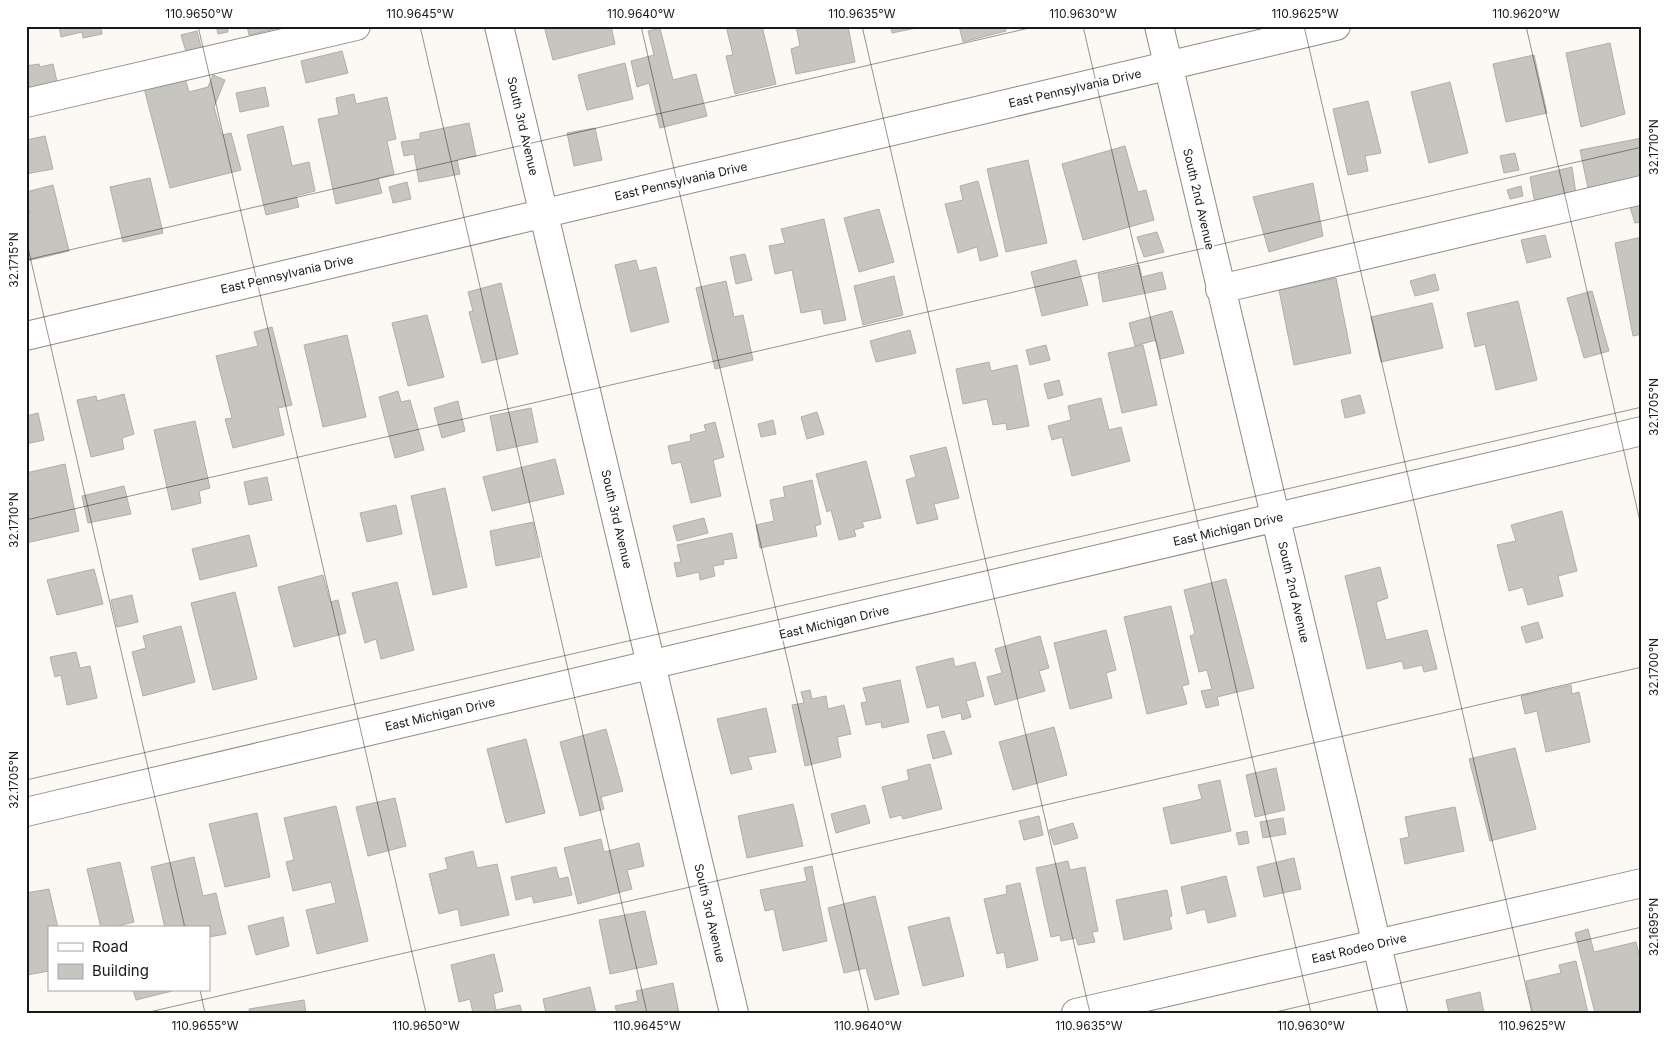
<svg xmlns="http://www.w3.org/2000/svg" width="1668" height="1039" font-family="Inter,sans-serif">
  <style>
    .building { fill: #c7c5c0; stroke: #b1aeaa }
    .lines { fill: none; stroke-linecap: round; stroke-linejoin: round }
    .minor-casing { stroke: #8e8b87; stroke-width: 30 }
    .minor { stroke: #fff; stroke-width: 28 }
    .ticks { fill: none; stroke: #1a1917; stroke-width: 1; stroke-opacity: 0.45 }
    .labels { text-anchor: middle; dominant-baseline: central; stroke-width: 4; stroke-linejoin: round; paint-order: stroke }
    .street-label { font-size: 12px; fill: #1a1917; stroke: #fff }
    .neatline { fill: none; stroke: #1a1917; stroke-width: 2 }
    .ticks-label { font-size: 12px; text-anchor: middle; fill: #1a1917 }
  </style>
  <rect width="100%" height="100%" fill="#fcf9f4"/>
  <path class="building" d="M59 26H101L102 34 83 38 82 32 61 37Z
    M216 26H227L228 32 218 34Z
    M247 26H287L249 35Z
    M544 26H611L615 44 553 60Z
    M726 26H762L776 84 735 94 726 56 733 55Z
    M796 26H848L855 62 796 74 791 49 800 46Z
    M891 26H926L892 33Z
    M959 26H1004L1006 31 963 42Z
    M660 28 673 80 696 74 707 116 660 128 649 83 637 87 631 61 654 55 648 31Z
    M197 31 202 51 187 55 181 35Z
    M1610 43 1625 114 1581 127 1566 53Z
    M342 51 348 73 306 83 301 61Z
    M1534 55 1547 113 1506 122 1493 64Z
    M625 63 633 99 587 110 578 75Z
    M39 64 40 67 53 64 58 86 26 94V66Z
    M213 75 225 80 214 107 222 135 231 133 241 170 170 188 144 88 185 78 189 92 208 87Z
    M1450 82 1468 153 1429 163 1411 92Z
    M265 87 269 106 240 112 236 93Z
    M354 94 356 104 387 97 396 139 387 141 394 174 378 178 382 193 336 204 318 119 339 115 336 98Z
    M1368 101 1381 153 1365 156 1368 171 1348 175 1333 109Z
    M469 123 476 156 457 159 460 174 419 182 414 154 404 156 401 142 420 139V133Z
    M283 126 292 166 309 162 315 191 296 196 299 207 266 215 247 135Z
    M595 128 602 160 574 166 567 133Z
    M45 136 53 169 26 174V140Z
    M1642 138V177L1588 188 1580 150Z
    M1125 146 1138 192 1146 190 1154 220 1083 240 1062 164Z
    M1515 153 1519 170 1504 173 1500 156Z
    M1028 160 1047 243 1006 252 987 169Z
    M1572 167 1576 194 1535 204 1530 177Z
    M150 178 163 233 123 242 110 187Z
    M978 181 998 256 980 261 977 247 958 253 945 204 963 200 960 186Z
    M407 182 411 199 393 203 389 187Z
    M1313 183 1323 236 1269 252 1253 197Z
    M53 185 69 251 27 261 26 215 30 214 26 201V192Z
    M1521 186 1523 196 1510 199 1507 190Z
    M1642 202V222L1635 223 1629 204Z
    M879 209 894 262 859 272 844 218Z
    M824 219 846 320 824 324 821 309 801 313 792 270 775 274 769 246 785 243 781 229Z
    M1157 232 1164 252 1144 257 1137 237Z
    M1545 235 1551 257 1527 263 1521 240Z
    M1642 237V334L1633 336 1615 243Z
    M745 254 752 280 736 284 730 257Z
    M636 260 639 271 656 267 669 322 631 332 615 265Z
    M1076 260 1088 305 1042 316 1031 272Z
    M1139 265 1142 277 1162 272 1166 289 1103 302 1098 274Z
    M1435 274 1439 290 1415 296 1410 281Z
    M894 276 903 315 863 325 854 286Z
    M1336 278 1351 353 1294 365 1279 290Z
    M726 281 734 317 743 315 753 360 715 369 696 288Z
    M501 283 518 354 482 363 469 312 473 311 468 292Z
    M1592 291 1609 351 1584 358 1567 298Z
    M1518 301 1537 380 1496 390 1485 344 1475 347 1467 313Z
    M1432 303 1443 348 1381 362 1371 317Z
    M1172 311 1184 353 1161 359 1156 340 1135 346 1129 323Z
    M427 315 444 377 408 386 392 323Z
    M272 327 292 405 278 408 284 435 233 448 225 419 232 418 216 356 258 346 254 332Z
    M910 330 916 353 876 362 870 341Z
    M347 335 366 417 323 427 304 345Z
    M1046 345 1050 360 1030 365 1026 350Z
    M1143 345 1157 405 1122 413 1108 353Z
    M989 362 991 371 1017 365 1029 426 1007 430 1006 423 993 425 987 399 963 404 956 369Z
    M1059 380 1063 395 1048 399 1044 384Z
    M398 391 401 402 410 400 424 450 395 458 379 397Z
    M124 394 134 434 122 438 124 449 91 457 77 400 96 396 97 401Z
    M1360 395 1365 413 1345 418 1341 400Z
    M1101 398 1109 430 1121 427 1130 461 1072 476 1062 437 1052 440 1048 426 1071 420 1068 406Z
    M458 401 465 431 442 438 434 408Z
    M531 408 538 442 497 451 490 416Z
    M817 412 824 434 807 439 801 417Z
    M38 413 44 440 26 444V416Z
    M773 420 776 434 761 437 758 424Z
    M195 421 210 488 199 491 201 503 172 510 154 430Z
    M715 422 724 457 713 460 721 496 691 503 681 462 672 464 668 446 691 441 690 435 706 431 704 425Z
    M946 447 959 498 934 504 938 519 917 524 906 480 916 477 910 456Z
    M555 459 564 494 492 511 483 477Z
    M866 461 881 518 862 522 864 527 854 530 856 536 839 540 831 510 827 512 816 474Z
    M65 464 79 531 26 543V473Z
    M267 477 272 500 249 505 244 482Z
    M812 480 821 524 815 526 817 536 760 548 756 525 774 521 770 500 785 497 783 487Z
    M124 486 131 514 88 523 82 496Z
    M445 488 467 587 433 595 411 496Z
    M396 505 402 534 367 542 360 513Z
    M1562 511 1577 571 1558 576 1563 596 1528 605 1523 587 1509 591 1497 545 1516 541 1511 525Z
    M704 518 708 533 677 541 673 526Z
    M533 522 540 557 496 566 490 531Z
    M732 533 737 558 723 560 724 564 713 566 715 576 700 580 699 572 677 577 674 563 681 562 677 545Z
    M249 535 257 566 200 580 192 549Z
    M1380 567 1388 598 1376 602 1386 640 1427 630 1437 669 1424 672 1422 665 1404 669 1402 661 1367 669 1345 576Z
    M94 569 103 604 57 615 47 580Z
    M323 575 330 602 338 600 346 633 294 647 278 587Z
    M1226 579 1254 688 1217 697 1219 705 1206 708 1201 691 1212 689 1207 670 1199 672 1190 636 1195 634 1184 590Z
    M397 582 414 650 381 659 376 639 365 643 352 593Z
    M235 592 257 679 213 690 191 603Z
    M132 595 138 622 117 627 111 600Z
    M1171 606 1189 684 1182 686 1187 704 1147 714 1124 617Z
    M1538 622 1543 638 1526 643 1521 627Z
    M181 626 195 682 143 696 132 652 146 648 143 636Z
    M1106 630 1116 670 1106 673 1112 698 1070 709 1054 643Z
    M1040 636 1049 668 1039 671 1045 691 995 705 987 677 1002 673 995 649Z
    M76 652 80 668 90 666 97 698 67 705 61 675 55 677 50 657Z
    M953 658 955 667 975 662 984 696 966 701 971 717 962 720 961 713 942 718 939 705 927 708 916 667Z
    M900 680 909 722 882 728 881 722 866 725 861 703 867 702 863 688Z
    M1571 685 1572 694 1579 692 1590 742 1546 752 1537 711 1525 714 1521 696Z
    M810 690 812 699 826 696 828 709 844 705 851 734 837 737 841 757 805 766 792 705 804 703 801 692Z
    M766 708 776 752 748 757 752 769 731 774 717 719Z
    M1054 727 1067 775 1013 790 999 742Z
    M606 729 623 791 601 797 604 809 580 816 560 742Z
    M944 731 952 754 933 759 927 735Z
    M526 739 545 813 506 823 487 749Z
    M1515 748 1536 829 1490 841 1469 759Z
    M930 764 942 809 903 819 901 815 890 818 882 787 909 780 907 770Z
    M1276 768 1285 810 1255 817 1246 775Z
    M1220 780 1231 831 1171 844 1163 808 1202 799 1198 785Z
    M395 798 406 846 368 856 356 807Z
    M793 804 803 846 747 858 738 816Z
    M865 805 870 823 836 833 831 814Z
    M336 806 368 941 317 954 306 910 336 903 331 882 293 891 286 862 294 860 284 818Z
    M1455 807 1464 851 1405 864 1400 839 1409 837 1405 817Z
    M257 813 270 877 225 887 209 824Z
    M1039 816 1043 835 1024 840 1019 821Z
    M1283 818 1286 834 1263 838 1260 822Z
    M1073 823 1078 838 1054 845 1049 830Z
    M1247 831 1249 843 1239 845 1236 833Z
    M601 839 604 852 639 843 644 866 627 870 632 889 578 904 564 848Z
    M473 851 477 868 497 864 509 915 461 926 458 909 439 914 429 874 448 869 445 858Z
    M194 857 203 896 216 893 226 934 209 937V928H188L187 925 177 928H165L151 867Z
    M1294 858 1301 889 1264 897 1257 867Z
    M1068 861 1070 870 1085 867 1098 931 1092 932 1095 942 1078 945 1076 938 1061 941 1060 935 1051 937 1036 868Z
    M120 862 134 922 110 928H101L87 869Z
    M812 866 827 941 783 951 774 909 765 911 760 890 807 881 804 868Z
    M556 867 559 879 568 877 572 895 534 903 532 896 516 900 511 877Z
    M1226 876 1236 916 1208 923 1205 909 1187 914 1181 887Z
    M1020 883 1038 960 1007 968 1004 952 997 954 984 899 1007 894 1006 886Z
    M49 889 58 928H49V971L27 975 26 893Z
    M1167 890 1172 916 1169 917 1172 929 1124 940 1116 900Z
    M875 896 899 994 875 1000 866 968 844 973 828 908Z
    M645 911 657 964 610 974 599 920Z
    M283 917 289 946 256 955 248 926Z
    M949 917 964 976 923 986 908 927Z
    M1588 929 1594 952 1636 942 1642 966V1013H1595L1575 933Z
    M494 954 503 991 493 994 496 1010 520 1005 522 1013H473L470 999 459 1002 451 965Z
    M1576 961 1588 1013H1533L1526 981 1561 973 1559 965Z
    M673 983 679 1013H617L615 1006 638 1001 636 991Z
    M590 987 596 1013H546L543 999Z
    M133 990H171L172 991 136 1000Z
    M1480 992 1484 1013H1449L1446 1000Z
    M304 1000 306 1013H250L249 1009Z"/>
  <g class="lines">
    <g class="minor-casing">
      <path id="minor" d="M499 26 734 1013
        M1159 26 1393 1013
        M26 103 356 26
        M1220 289 1642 190
        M26 336 1336 26
        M26 812 1642 431
        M1076 1013 1642 883"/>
    </g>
    <use href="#minor" class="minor"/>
  </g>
  <path class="ticks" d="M198 26 426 1013M420 26 647 1013M641 26 869 1013M862 26 1090 1013M1083 26 1311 1013M1304 26 1532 1013M1526 26 1642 530M26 239 185 928M26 260 1038 26M26 520 1642 147M26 780 1642 407M200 990 205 1013M145 1013 1642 667M1271 1013 1642 927"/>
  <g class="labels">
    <g class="street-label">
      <text transform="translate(1075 88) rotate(-13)">East Pennsylvania Drive</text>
      <text transform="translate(523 126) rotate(77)">South 3rd Avenue</text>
      <text transform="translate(681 181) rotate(-13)">East Pennsylvania Drive</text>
      <text transform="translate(1199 199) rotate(77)">South 2nd Avenue</text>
      <text transform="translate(287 274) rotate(-13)">East Pennsylvania Drive</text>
      <text transform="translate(617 519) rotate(77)">South 3rd Avenue</text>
      <text transform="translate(1228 529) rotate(-13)">East Michigan Drive</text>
      <text transform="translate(1294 592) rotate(77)">South 2nd Avenue</text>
      <text transform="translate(834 622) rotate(-13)">East Michigan Drive</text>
      <text transform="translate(440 714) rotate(-13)">East Michigan Drive</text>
      <text transform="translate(710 913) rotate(77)">South 3rd Avenue</text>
      <text transform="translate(1359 948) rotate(-13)">East Rodeo Drive</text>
    </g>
  </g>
  <rect width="1668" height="1039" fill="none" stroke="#ffffff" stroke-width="55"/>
  <rect x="48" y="926" width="162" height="65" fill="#ffffff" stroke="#a3a3a2"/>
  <rect x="58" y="943" width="25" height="8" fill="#ffffff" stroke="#a3a3a2"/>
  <text x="92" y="952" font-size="15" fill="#1a1917">Road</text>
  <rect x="58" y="964" width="25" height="15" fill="#c7c5c0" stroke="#a3a3a2"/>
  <text x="92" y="976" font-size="15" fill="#1a1917">Building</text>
  <rect x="28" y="28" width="1612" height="984" class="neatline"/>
  <g class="ticks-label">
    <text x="199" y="18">110.9650°W</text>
    <text x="420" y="18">110.9645°W</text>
    <text x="641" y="18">110.9640°W</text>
    <text x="862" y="18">110.9635°W</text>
    <text x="1083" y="18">110.9630°W</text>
    <text x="1305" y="18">110.9625°W</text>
    <text x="1526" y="18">110.9620°W</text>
    <text transform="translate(1654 147) rotate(-90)" y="4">32.1710°N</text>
    <text transform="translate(14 260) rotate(-90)" y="4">32.1715°N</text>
    <text transform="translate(1654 407) rotate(-90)" y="4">32.1705°N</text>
    <text transform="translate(14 520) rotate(-90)" y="4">32.1710°N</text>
    <text transform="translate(1654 667) rotate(-90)" y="4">32.1700°N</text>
    <text transform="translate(14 780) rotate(-90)" y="4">32.1705°N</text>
    <text transform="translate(1654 927) rotate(-90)" y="4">32.1695°N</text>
    <text x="205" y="1030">110.9655°W</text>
    <text x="426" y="1030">110.9650°W</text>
    <text x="647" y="1030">110.9645°W</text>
    <text x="868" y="1030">110.9640°W</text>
    <text x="1089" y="1030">110.9635°W</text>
    <text x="1311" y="1030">110.9630°W</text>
    <text x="1532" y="1030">110.9625°W</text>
  </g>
</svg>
